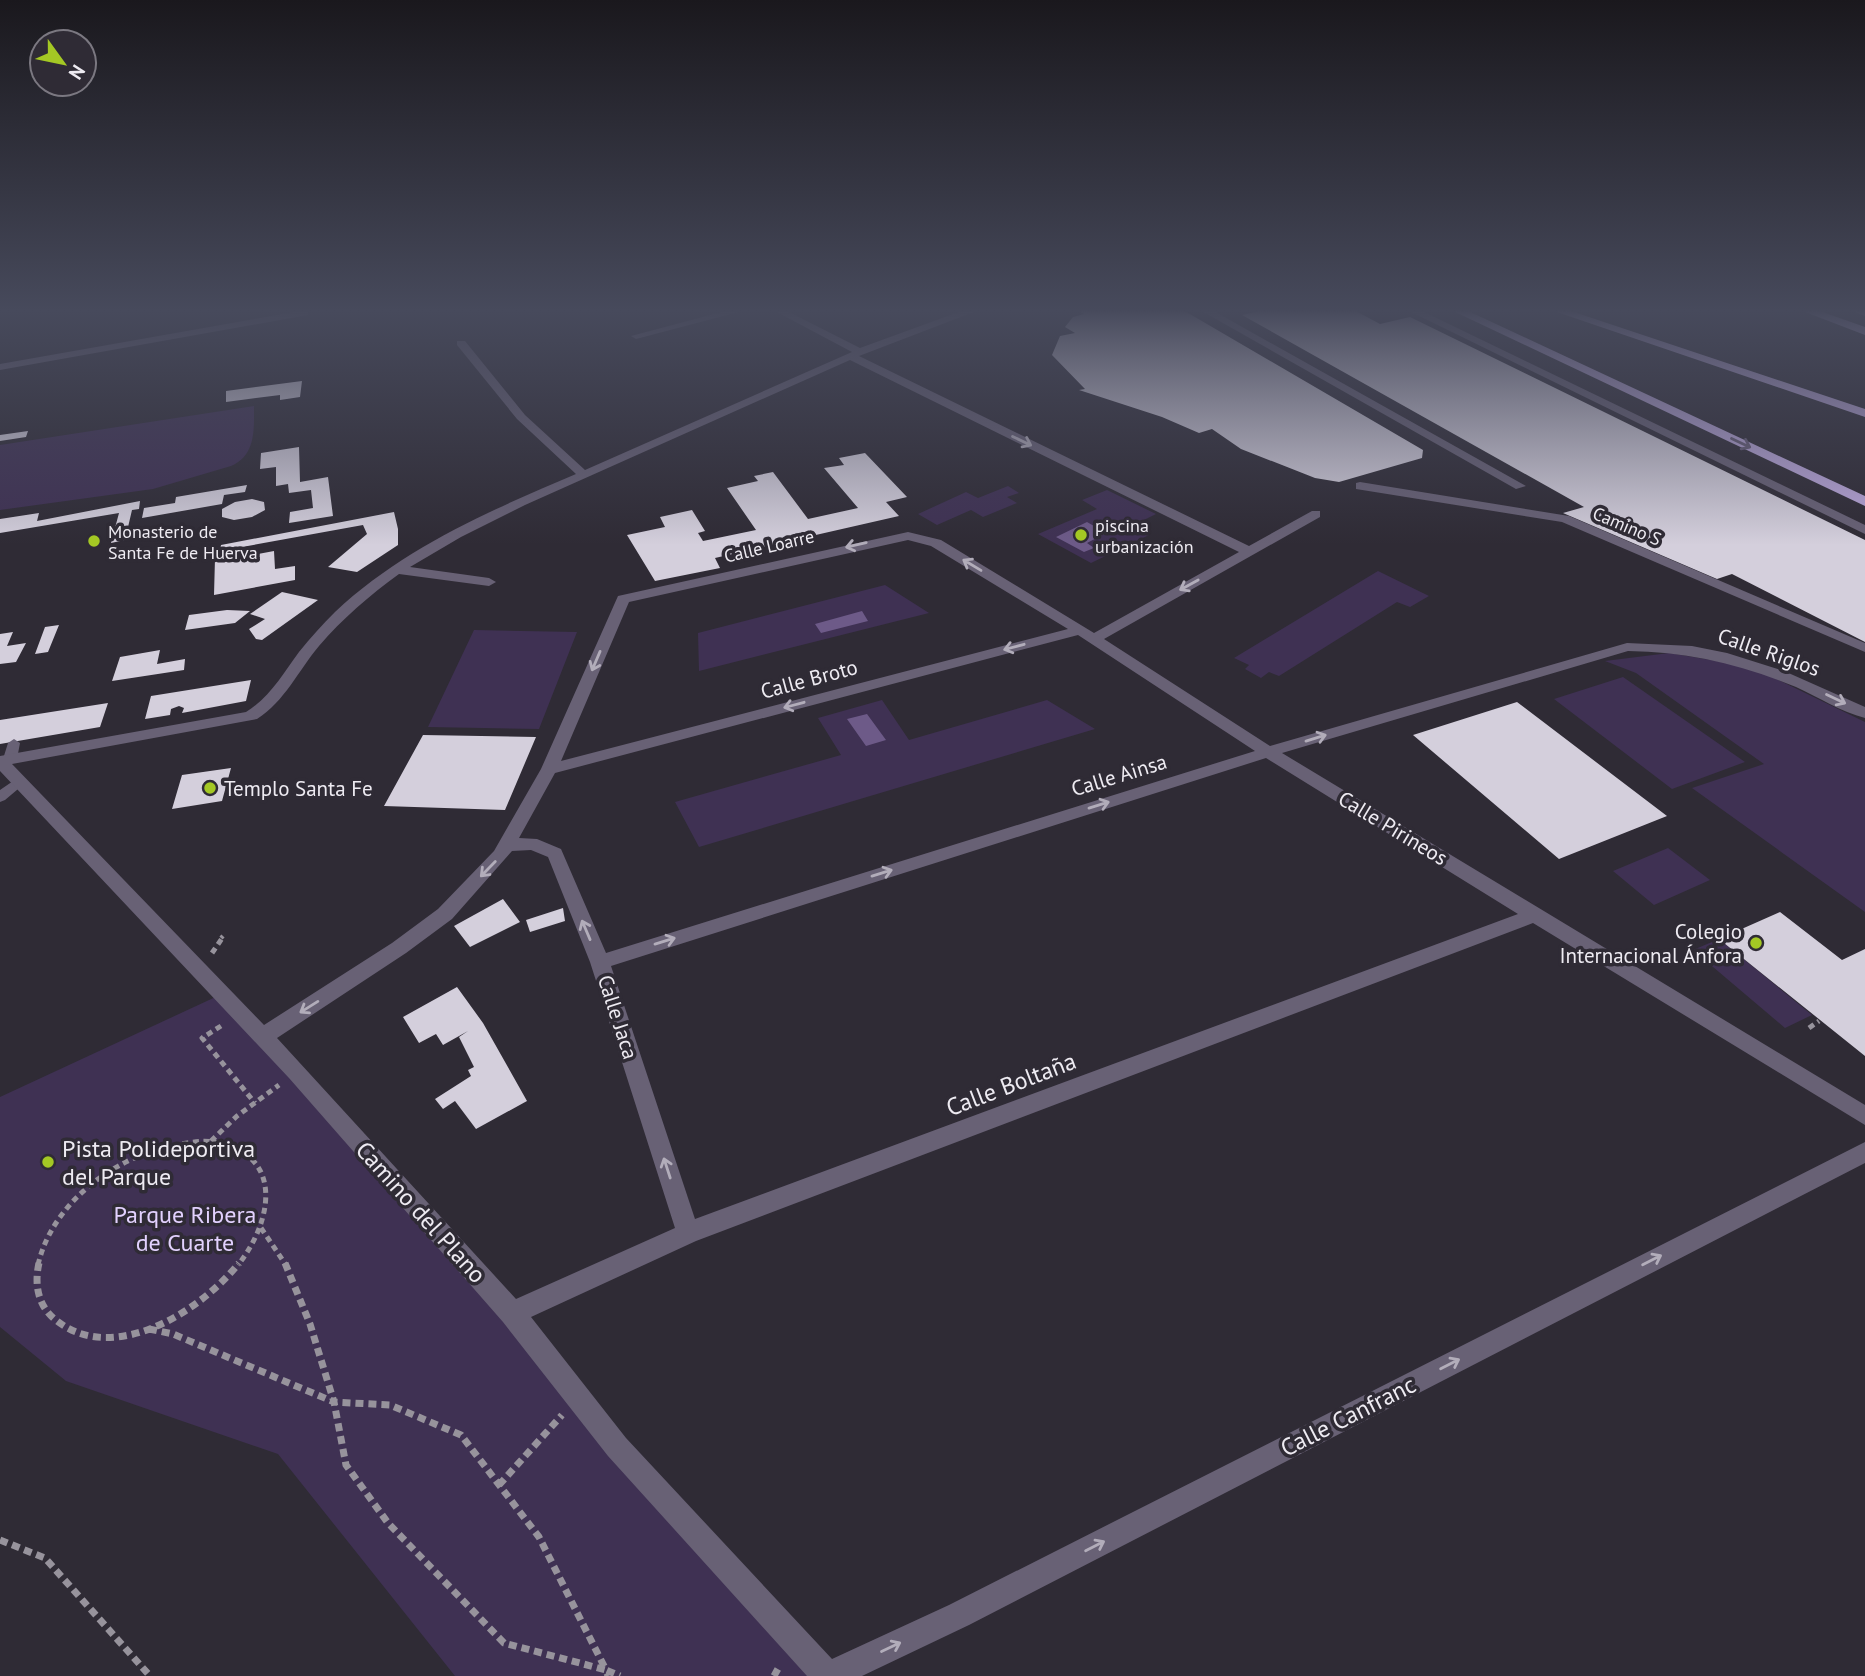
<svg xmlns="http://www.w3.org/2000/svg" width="1865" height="1676" font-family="'PT Sans',sans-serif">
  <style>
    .green { fill: #3f3153 }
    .water { fill: #6d5a88 }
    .building { fill: #d4cfdc }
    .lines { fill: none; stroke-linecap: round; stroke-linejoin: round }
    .path-far2 { stroke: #97939c; stroke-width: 4.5; stroke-dasharray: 5 3.5; stroke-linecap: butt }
    .path-far1 { stroke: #97939c; stroke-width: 5; stroke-dasharray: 6 4.5; stroke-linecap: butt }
    .path { stroke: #97939c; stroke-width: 7; stroke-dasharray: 8 5; stroke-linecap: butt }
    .lane { fill: #686175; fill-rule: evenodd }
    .street { fill: #686175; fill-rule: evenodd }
    .highway { fill: #baa7da; fill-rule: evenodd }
    .oneway { stroke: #b2adba }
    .oneway2 { stroke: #675d77 }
    .poi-dot { fill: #a4c824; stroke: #2f2b35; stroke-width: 2.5 }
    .labels { text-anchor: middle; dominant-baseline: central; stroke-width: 7; stroke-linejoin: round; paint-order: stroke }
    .far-poi-label { font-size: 18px; fill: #eeebf2; stroke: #2f2b35; text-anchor: start }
    .far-street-label { font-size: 18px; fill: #eeebf2; stroke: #2f2b35 }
    .street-label { font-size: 21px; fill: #eeebf2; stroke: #2f2b35 }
    .poi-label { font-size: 21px; fill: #eeebf2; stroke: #2f2b35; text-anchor: start }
    .near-street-label { font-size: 24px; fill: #eeebf2; stroke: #2f2b35 }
    .near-poi-label { font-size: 24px; fill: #eeebf2; stroke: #2f2b35; text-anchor: start }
    .near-park-label { font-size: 24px; fill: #e2d1fe; stroke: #2f2b35 }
  </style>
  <rect width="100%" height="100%" fill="#2f2b35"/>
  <path class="green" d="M254 406C254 430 256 455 231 466L153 489 0 510V445Z
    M1008 486 1019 493 1007 497 1017 503 983 517 971 510 937 525 918 514 966 492 978 498Z
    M1107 490 1156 514 1132 526 1149 535 1091 563 1038 534 1097 509 1082 500Z
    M1378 571 1429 596 1410 607 1397 602 1279 676 1269 672 1261 678 1245 669 1249 665 1234 658Z
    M885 585 929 613 699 671 698 633Z
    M474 630 577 632 539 729 428 727Z
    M1669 653 1735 664 1768 675 1865 722V912L1692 788 1764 764 1636 673 1605 661Z
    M1623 677 1745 762 1672 789 1554 699Z
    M882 700 909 740 1047 700 1095 729 699 847 675 802 841 755 818 718Z
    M1668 848 1710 880 1654 905 1613 871Z
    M1719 939 1812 1015 1785 1028 1693 950Z
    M222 994 827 1676H455L278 1454 66 1381 0 1327V1097Z"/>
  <path class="water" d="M1087 522 1106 533 1087 543 1094 548 1084 552 1056 537Z
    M862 611 868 621 821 633 815 624Z
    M867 714 886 740 866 746 847 719Z"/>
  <path class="building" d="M1078 310H1183L1423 450 1422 458 1339 482 1315 478 1241 449 1212 429 1199 433 1162 417 1079 390 1085 389 1052 355 1060 336 1075 333 1065 327 1073 317 1084 314Z
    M1264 310H1354L1380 324 1410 317 1865 540V642L1732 574 1717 579 1563 513 1584 507 1242 315Z
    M302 381 300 397 280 400V395L226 402V391Z
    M28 431 26 437 0 441V435Z
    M299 447 300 482 328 477 333 516 289 523 290 512 313 508 311 490 289 493 288 484 276 486V467L260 469 261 453Z
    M865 453 907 497 886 502 899 516 715 558 720 568 655 581 627 535 665 527 660 517 692 510 705 531 698 533 703 541 756 530 727 488 758 481 754 476 773 472 808 519 858 508 824 468 844 465 839 458Z
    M247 485 245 492 224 495 222 504 142 518 144 508 175 503 176 497Z
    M252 499 264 502 265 510 252 517 234 520 222 517V509L235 502Z
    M140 501 139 509 132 510 125 540 111 543 119 513 0 533V519L39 513 37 521Z
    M394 512 398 529V545L357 572 328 567 367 534 363 525 220 551 221 545Z
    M274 551 275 569 295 566V580L214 595 215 558 236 554 237 558Z
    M282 592 318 600 262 640 256 639 249 629 265 619 250 614Z
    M227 610 250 611 235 623 185 630 189 615Z
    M59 625 48 652 35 654 45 627Z
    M13 632 7 646 26 643 16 662 0 664V634Z
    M160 650 157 664 185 659 184 670 112 681 120 657Z
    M251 680 246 701 182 713 184 708 179 706 171 709 170 715 145 719 151 696Z
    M1517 702 1667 816 1559 859 1413 735Z
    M108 703 100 727 0 744V720Z
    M423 735 536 737 505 810 384 806Z
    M231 768 222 801 172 809 182 775Z
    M503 899 520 922 470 947 454 926Z
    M563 908 565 921 530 932 526 920Z
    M1780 912 1842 960 1865 949V1056L1719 939Z
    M457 987 483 1023 527 1101 476 1129 455 1101 443 1109 435 1099 471 1076 468 1070 474 1067 459 1037 468 1031 443 1045 436 1034 419 1043 403 1017Z"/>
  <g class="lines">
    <path class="path-far2" d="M221 938 223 936"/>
    <path class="path-far1" d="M212 953 223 937
      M221 1026 202 1038 255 1103
      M1809 1028 1819 1021
      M211 1141 237 1116 279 1085
      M261 1228 286 1265
      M38 1265C52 1203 115 1156 176 1145 187 1143 201 1140 213 1142 285 1153 273 1221 238 1265"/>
    <path class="path" d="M39 1263C34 1285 38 1307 57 1321 115 1366 202 1310 239 1263
      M285 1263 310 1324 334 1402 390 1405 461 1435 539 1537 606 1670 620 1676
      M149 1329 173 1334 334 1402 346 1465 388 1523 504 1643 606 1670 608 1676
      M499 1485 562 1415
      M0 1540 45 1558 150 1676
      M774 1676 780 1665"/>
    <path class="lane" d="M14 739 20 743 17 759 10 763 3 759 8 743Z
      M19 777 26 781 24 784 5 800 0 802V790Z"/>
    <path class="street" d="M305 310 308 311V315L0 370V364Z
      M729 310H746L636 339 631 336Z
      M773 310H785L860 348 964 310H979L859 356 1249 546 1312 511H1320V517L1104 639 1270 746 1627 643 1692 646 1727 653 1784 671 1865 707V718C1841 712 1818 697 1796 687 1740 664 1688 652 1628 651L1282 753 1865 1105V1125L1533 923 696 1241 531 1317 626 1438 832 1659 949 1605 1865 1142V1163L969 1625 862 1676H807L608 1456 503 1322 289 1078 0 771V756L246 712C270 697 283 674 299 652 310 638 322 625 335 612 403 548 491 510 576 474L517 419 457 345V341H465L525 415 585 470 852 352ZM850 360 1239 552 1094 633 941 540 908 532 618 596 541 769 494 851 438 909 392 943 264 1025 12 764 257 719C285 701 298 671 319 646 342 619 370 595 399 574L489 586 496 582 489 578 410 567 461 537 525 505ZM908 540 931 546 1068 629 561 761 629 602ZM1078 635 1255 751 606 953 561 849 537 839 519 838 555 773ZM1266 758 1518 914 695 1219 611 966ZM531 850 548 857 590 962 675 1228 516 1299 277 1038 406 953 452 919 512 851Z
      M1200 310H1212L1526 486 1516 489Z
      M1407 310H1420L1865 525V534Z
      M1360 482 1569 516 1865 643V652L1562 522 1356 489V483Z"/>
    <path class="highway" d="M1451 310H1466L1865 496V506Z
      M1551 310H1568L1865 409V417Z
      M1800 310H1817L1865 327V335Z
      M1850 310H1865V316Z"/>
  </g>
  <defs><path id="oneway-shaft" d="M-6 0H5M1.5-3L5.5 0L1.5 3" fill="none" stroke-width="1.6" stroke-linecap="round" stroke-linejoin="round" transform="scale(1.75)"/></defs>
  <g class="oneway">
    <use href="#oneway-shaft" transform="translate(1022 441) rotate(26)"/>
    <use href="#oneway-shaft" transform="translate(856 545) rotate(167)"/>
    <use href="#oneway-shaft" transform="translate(972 565) rotate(-149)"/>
    <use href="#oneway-shaft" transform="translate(1189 585) rotate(151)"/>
    <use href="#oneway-shaft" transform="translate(1014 647) rotate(165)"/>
    <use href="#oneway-shaft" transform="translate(596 661) rotate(113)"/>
    <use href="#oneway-shaft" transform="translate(1836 699) rotate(25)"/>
    <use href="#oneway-shaft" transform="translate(794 705) rotate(165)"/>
    <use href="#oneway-shaft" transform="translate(1316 738) rotate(-17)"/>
    <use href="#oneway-shaft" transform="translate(1099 805) rotate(-17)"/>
    <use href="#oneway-shaft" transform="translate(488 869) rotate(134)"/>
    <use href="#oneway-shaft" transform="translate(882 873) rotate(-17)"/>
    <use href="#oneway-shaft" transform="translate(586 930) rotate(-113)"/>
    <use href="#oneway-shaft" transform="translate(665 941) rotate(-17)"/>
    <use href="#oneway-shaft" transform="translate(309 1007) rotate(148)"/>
    <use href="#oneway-shaft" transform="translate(667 1168) rotate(-108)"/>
    <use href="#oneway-shaft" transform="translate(1652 1260) rotate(-27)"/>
    <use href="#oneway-shaft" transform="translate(1450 1364) rotate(-27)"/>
    <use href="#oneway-shaft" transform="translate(1095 1546) rotate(-27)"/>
    <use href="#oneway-shaft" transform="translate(891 1647) rotate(-25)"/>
  </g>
  <use class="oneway2" href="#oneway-shaft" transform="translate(1741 443) rotate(25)"/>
  <linearGradient id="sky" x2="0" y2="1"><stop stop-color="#1a181d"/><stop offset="0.57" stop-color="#474a5c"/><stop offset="1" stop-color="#474a5c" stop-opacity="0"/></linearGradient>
  <rect width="1865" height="545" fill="url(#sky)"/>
  <g class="poi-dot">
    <circle cx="1081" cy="535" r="7"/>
    <circle cx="94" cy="541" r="7"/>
    <circle cx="210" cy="788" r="7"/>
    <circle cx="1756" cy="943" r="7"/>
    <circle cx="48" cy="1162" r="7"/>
  </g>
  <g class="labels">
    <g class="far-poi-label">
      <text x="1095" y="525">piscina<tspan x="1095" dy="21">urbanización</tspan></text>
      <text x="108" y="531">Monasterio de<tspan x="108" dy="21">Santa Fe de Huerva</tspan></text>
    </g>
    <g class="far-street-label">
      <text transform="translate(1627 526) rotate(23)">Camino S</text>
      <text transform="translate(769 546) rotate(-13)">Calle Loarre</text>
    </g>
    <g class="street-label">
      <text transform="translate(1769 652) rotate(19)">Calle Riglos</text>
      <text transform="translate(809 679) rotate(-15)">Calle Broto</text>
      <text transform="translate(1119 775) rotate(-17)">Calle Ainsa</text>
      <text transform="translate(1393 828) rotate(31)">Calle Pirineos</text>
      <text transform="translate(618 1017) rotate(72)">Calle Jaca</text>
    </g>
    <g class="poi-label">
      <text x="224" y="788">Templo Santa Fe</text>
      <text x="1742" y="931" text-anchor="end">Colegio<tspan x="1742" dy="24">Internacional Ánfora</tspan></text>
    </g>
    <g class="near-street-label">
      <text transform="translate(1011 1084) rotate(-21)">Calle Boltaña</text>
      <text transform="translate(421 1212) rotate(48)">Camino del Plano</text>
      <text transform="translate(1348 1416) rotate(-27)">Calle Canfranc</text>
    </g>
    <g class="near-poi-label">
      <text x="62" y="1148">Pista Polideportiva<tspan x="62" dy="28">del Parque</tspan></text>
    </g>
    <g class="near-park-label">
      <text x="185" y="1214">Parque Ribera<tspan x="185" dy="28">de Cuarte</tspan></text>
    </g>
  </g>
  <g transform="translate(63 63) rotate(123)"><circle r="33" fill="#2f2b35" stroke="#7b7881" stroke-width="2"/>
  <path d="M0-5L12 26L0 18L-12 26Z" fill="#a4c824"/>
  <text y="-10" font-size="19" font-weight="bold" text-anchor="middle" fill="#eeebf2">N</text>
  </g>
</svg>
